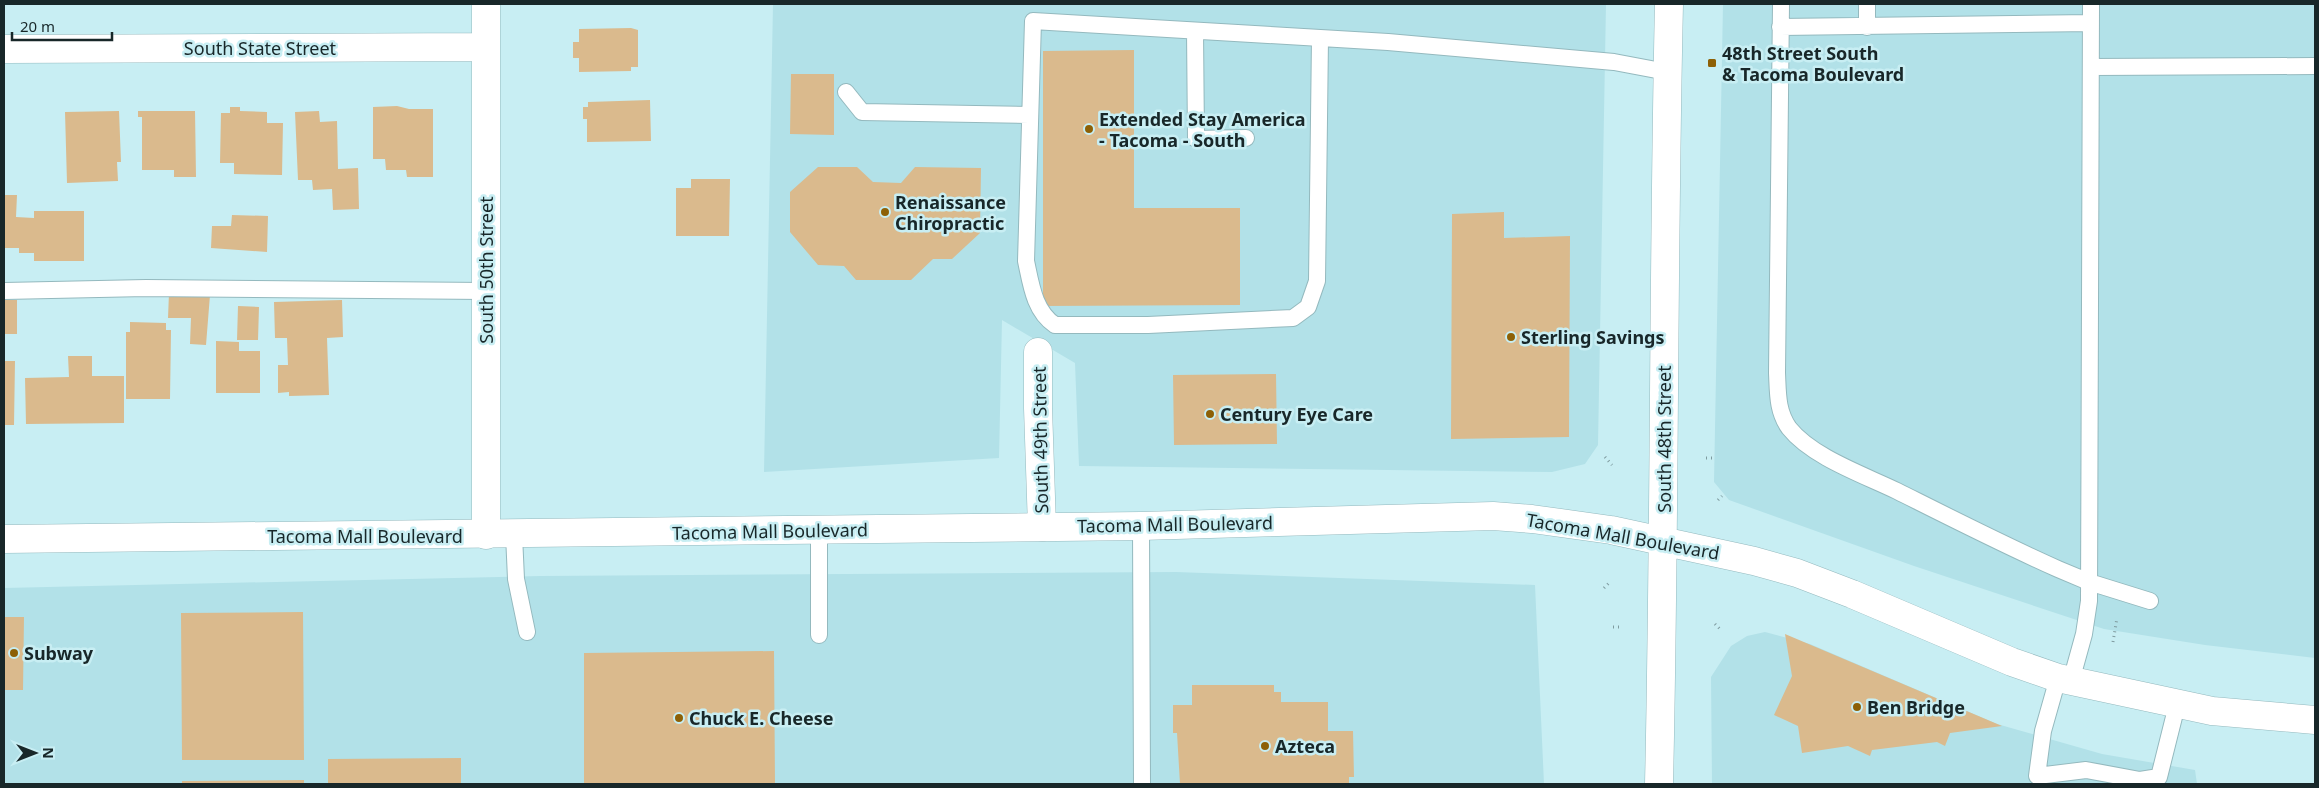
<svg xmlns="http://www.w3.org/2000/svg" width="2319" height="788" font-family="'Noto Sans',sans-serif">
  <style>
    .built { fill: #b2e1e8 }
    .building { fill: #daba8d }
    .lines { fill: none; stroke-linecap: round; stroke-linejoin: round }
    .lane-casing { stroke: #94b9be; stroke-width: 18 }
    .street-casing { stroke: #94b9be; stroke-width: 29 }
    .secondary-casing { stroke: #94b9be; stroke-width: 29 }
    .path { stroke: #7f9b9f; stroke-width: 3; stroke-dasharray: 1 4; stroke-linecap: butt }
    .lane { stroke: #fff; stroke-width: 16 }
    .street { stroke: #fff; stroke-width: 28 }
    .secondary { stroke: #fff; stroke-width: 28 }
    .poi-dot { fill: #8d6006; stroke: #c8eef3; stroke-width: 2 }
    .labels { text-anchor: middle; dominant-baseline: central; stroke-width: 5; stroke-linejoin: round; paint-order: stroke }
    .street-label { font-size: 18px; fill: #182729; stroke: #c8eef3 }
    .poi-label { font-size: 18px; font-weight: bold; fill: #182729; stroke: #c8eef3; text-anchor: start }
  </style>
  <rect width="100%" height="100%" fill="#c8eef3"/>
  <path class="built" d="M773 4H1606L1598 445 1585 464 1552 472 1079 466 1075 363 1002 320 999 458 764 472Z
    M1723 4H2315V658L2205 645 2104 629 1914 566 1729 500 1714 482Z
    M1176 572 1535 585 1544 784H4V588L541 576Z
    M1765 632 1810 644 1997 724 2102 754 2195 770 2197 784H1712L1711 677 1731 646 1747 636Z"/>
  <path class="building" d="M631 28 638 30V67H631V71L579 72V58H573V42H579V29Z
    M1134 50V208H1240V305L1043 306V51Z
    M791 74H834V135L790 134Z
    M650 100 651 141 587 142V119H583V107H588V102Z
    M397 106 409 109H433V177H407L406 170H386L385 159H373V107Z
    M230 107H240V111L267 112V123H283L282 175 234 174V163H220L221 113H230Z
    M119 111 121 162H117L118 181 67 183 65 112Z
    M138 111H195L196 177H174V170H142V117H138Z
    M319 111 320 122 337 121 338 169 358 168 359 209 333 210 332 189 313 190 312 180H298L295 112Z
    M818 167H857L873 182 901 183 915 167 981 168 980 233 952 259H933L911 280H856L844 266 818 265 790 232V192Z
    M691 179H730L729 236H676V188H691Z
    M4 195H17L16 217 34 218V211H84V261H34V253H19V248H4Z
    M1504 212V238L1570 236 1569 437 1451 439 1452 214Z
    M232 215 268 216 267 252 211 248 212 226H231Z
    M169 293 210 295 206 345 190 344 191 318H168Z
    M4 300H17V334H4Z
    M342 300 343 337 327 338 329 395 289 396V392L278 393V365H288L287 338H275L274 302Z
    M238 306 259 307 258 340H237Z
    M130 322 166 323V330H171L170 399H126V332H130Z
    M216 341 239 342V351H260V393H216Z
    M68 356H92V376H124V423L26 424 25 378 69 377Z
    M4 361H15L14 425H4Z
    M1276 374 1277 444 1174 445 1173 375Z
    M303 612 304 760H182L181 613Z
    M4 617H24L23 690H4Z
    M1785 634 2002 726 1950 733 1945 746 1937 742 1872 750 1870 756 1848 746 1802 753 1798 726 1774 715 1792 676Z
    M774 651 775 784H584V653Z
    M1192 685H1274V692H1281V702H1328V731H1353L1354 777H1349V784H1180L1177 733H1173V705H1192Z
    M461 758V784H328V759Z
    M304 780V784H182V781Z"/>
  <g class="lines">
    <g class="lane-casing">
      <path id="lane" d="M1781 4 1777 373C1778 393 1777 411 1789 428 1812 457 1864 475 1897 491 1951 518 2004 545 2058 569L2089 582 2150 601
        M1780 27 2091 23
        M1867 27V4
        M1195 31 1196 139 1246 138
        M1320 38 1317 281 1308 307 1293 318 1148 325H1055C1034 311 1031 284 1026 261L1033 21 1388 42 1614 62 1667 72
        M2091 67 2315 66
        M846 92 862 112 1029 115
        M4 291 146 288 486 291
        M1141 526 1142 784
        M819 530V635
        M514 535 516 579 527 632
        M2058 678 2043 731 2037 776 2086 770 2140 780 2159 777 2177 705
        M2071 681 2084 634 2089 601 2091 4"/>
    </g>
    <g class="street-casing">
      <path id="street" d="M486 4V535
        M4 49 486 47
        M1038 352V408L1042 527"/>
    </g>
    <g class="secondary-casing">
      <path id="secondary" d="M4 539 1141 526 1493 516 1532 519 1611 530 1754 561 1797 573 1852 594 2012 662 2058 678 2212 711 2315 720
        M1659 784C1665 524 1663 264 1669 4"/>
    </g>
    <path class="path" d="M1605 457 1612 465
      M1706 458H1714
      M1718 500 1722 496
      M1604 588 1609 583
      M1715 624 1721 630
      M1613 627H1621
      M2113 642 2117 618"/>
    <use href="#lane" class="lane"/>
    <use href="#street" class="street"/>
    <use href="#secondary" class="secondary"/>
  </g>
  <g class="poi-dot">
    <rect x="1707" y="58" width="10" height="10" rx="2.5"/>
    <circle cx="1089" cy="129" r="5"/>
    <circle cx="885" cy="212" r="5"/>
    <circle cx="1511" cy="337" r="5"/>
    <circle cx="1210" cy="414" r="5"/>
    <circle cx="14" cy="653" r="5"/>
    <circle cx="1857" cy="707" r="5"/>
    <circle cx="679" cy="718" r="5"/>
    <circle cx="1265" cy="746" r="5"/>
  </g>
  <g class="labels">
    <g class="street-label">
      <text x="260" y="48">South State Street</text>
      <text transform="translate(486 270) rotate(-90)">South 50th Street</text>
      <text transform="translate(1664 439) rotate(-90)">South 48th Street</text>
      <text transform="translate(1040 440) rotate(-91)">South 49th Street</text>
      <text transform="translate(1175 524) rotate(-1)">Tacoma Mall Boulevard</text>
      <text transform="translate(770 531) rotate(-1)">Tacoma Mall Boulevard</text>
      <text x="365" y="536">Tacoma Mall Boulevard</text>
      <text transform="translate(1623 536) rotate(10)">Tacoma Mall Boulevard</text>
    </g>
    <g class="poi-label">
      <text x="1722" y="53">48th Street South<tspan x="1722" dy="21">&amp; Tacoma Boulevard</tspan></text>
      <text x="1099" y="119">Extended Stay America<tspan x="1099" dy="21">- Tacoma - South</tspan></text>
      <text x="895" y="202">Renaissance<tspan x="895" dy="21">Chiropractic</tspan></text>
      <text x="1521" y="337">Sterling Savings</text>
      <text x="1220" y="414">Century Eye Care</text>
      <text x="24" y="653">Subway</text>
      <text x="1867" y="707">Ben Bridge</text>
      <text x="689" y="718">Chuck E. Cheese</text>
      <text x="1275" y="746">Azteca</text>
    </g>
  </g>
  <rect width="2319" height="788" fill="none" stroke="#182729" stroke-width="10"/>
  <g transform="translate(35 753) rotate(90)" stroke="#c8eef3" stroke-width="4" paint-order="stroke">
  <path d="M0-4L9 19L0 12L-9 19Z" fill="#182729"/>
  <text y="-8" font-size="14" font-weight="bold" text-anchor="middle" fill="#182729">N</text>
  </g>
  <path d="M12 32v8h100v-8" fill="none" stroke="#182729" stroke-width="2.5"/>
  <text x="20" y="32" font-size="15" fill="#182729" stroke="#c8eef3" stroke-width="4" paint-order="stroke">20 m</text>
</svg>
